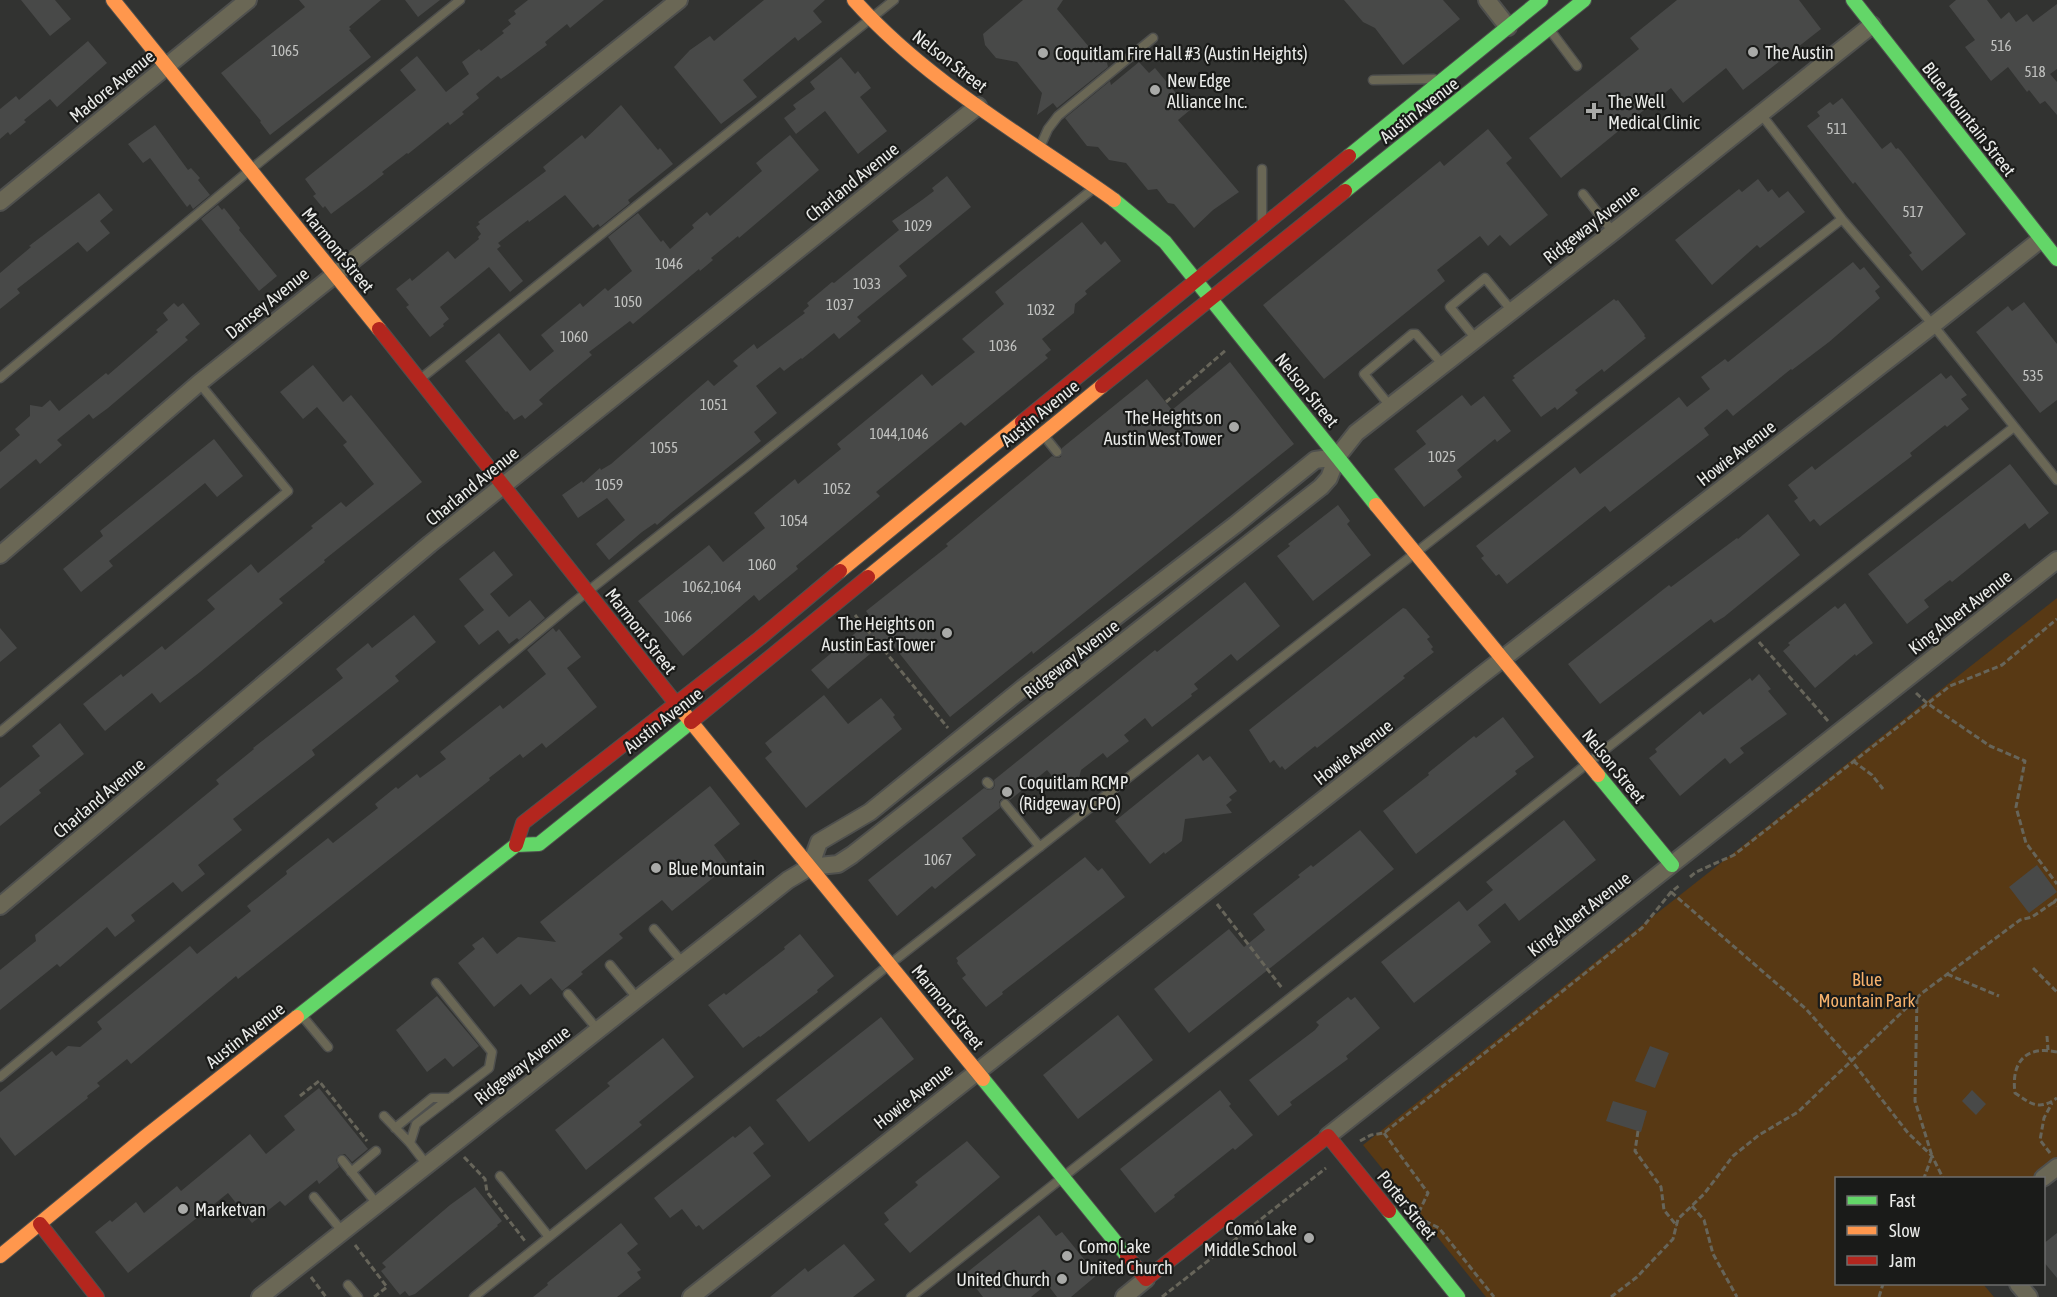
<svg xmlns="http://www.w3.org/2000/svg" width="2057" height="1297" font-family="'Asap Condensed',sans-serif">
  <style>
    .green { fill: #583914 }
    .building { fill: #484948 }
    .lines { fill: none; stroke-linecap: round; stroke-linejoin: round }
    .lane-casing { stroke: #4f504e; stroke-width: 11 }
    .street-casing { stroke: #4f504e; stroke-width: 20 }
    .fast-casing { stroke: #4f504e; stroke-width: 16 }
    .slow-casing { stroke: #4f504e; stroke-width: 16 }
    .jam-casing { stroke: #4f504e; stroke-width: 16 }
    .path { stroke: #67655a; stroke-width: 3; stroke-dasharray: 6 3; stroke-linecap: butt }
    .lane { stroke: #6a6755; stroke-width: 8 }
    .street { stroke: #6a6755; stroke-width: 16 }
    .fast { stroke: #63d668; stroke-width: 14 }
    .slow { stroke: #ff974d; stroke-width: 14 }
    .jam { stroke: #b3261e; stroke-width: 14 }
    .poi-dot { fill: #a9aaa8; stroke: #1a1b19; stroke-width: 2 }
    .labels { text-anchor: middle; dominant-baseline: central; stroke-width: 4.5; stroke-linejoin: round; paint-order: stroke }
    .number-label { font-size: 15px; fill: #c1c2c0 }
    .poi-label { font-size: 18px; fill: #e9eae8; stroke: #1a1b19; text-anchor: start }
    .street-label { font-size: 18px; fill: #e9eae8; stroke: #1a1b19 }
    .park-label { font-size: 18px; fill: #f7b26c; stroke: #1a1b19 }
  </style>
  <rect width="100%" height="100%" fill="#323331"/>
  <path class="green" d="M2057 598V1160L2034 1178H1836V1284H1983L1994 1297H1486L1363 1145Z"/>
  <path class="building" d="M21 0H55L71 19 50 36Z
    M299 0H381L349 27 351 29 349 30 371 57 270 135 260 122 261 121 221 73 305 7Z
    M405 0H440L418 17Z
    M528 0H604L570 28 567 24 545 42 547 45 511 72 501 79 498 76 476 94 479 98 462 112 464 114 450 125 448 122 408 154 407 153 382 172 384 174 366 188 331 214 325 206 323 208 313 196 316 194 305 179 416 90 400 70 417 56 446 92 469 74 462 62 479 49 481 51 504 33 502 31 511 24 508 20 516 14 514 11Z
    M764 0H825L813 11 822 22 798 41 795 37 743 80 757 97 721 124 674 67 690 50 710 36 714 41Z
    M1023 0H1063L1057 9 1095 54 1104 50 1108 67 1057 108 1053 103 1037 115 1042 93 1017 62 996 58 985 45 983 34Z
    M1344 0H1443L1460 19 1403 65 1375 28 1363 22Z
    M1677 0H1799L1821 29 1743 90 1726 68 1683 103 1671 88 1561 178 1529 138 1639 49 1630 38Z
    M1956 0H1987L2001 19 2009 12 2016 22 2027 14 2033 22 2057 4V69L2050 74 2057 82V115L2045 101 2040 104 2029 90 2027 92 2008 67 1991 81 1965 47 1975 40 1949 6Z
    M88 41 107 63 57 107 50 99 24 120 26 122 10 135 8 132 0 139V109L16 96 19 100Z
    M841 57 855 74 858 71 871 88 860 97 887 131 858 154 825 111 796 134 784 118 796 109 793 105 815 89 810 82Z
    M1139 62 1149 73 1155 68 1190 110 1178 120 1239 192 1213 210 1194 228 1174 204 1168 203 1157 189 1148 190 1126 163 1109 160 1098 147 1087 146 1065 118 1110 81 1111 85Z
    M1842 98 1882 149 1891 142 1896 149 1898 148 1901 151 1966 234 1922 271 1909 255 1912 253 1855 182 1853 184 1807 126 1820 116 1817 112 1830 102 1833 105Z
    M621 105 658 150 660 148 673 164 628 200 630 203 600 227 598 224 593 228 565 195 529 222 528 220 498 243 501 246 497 249 523 281 510 292 489 267 440 307 449 319 443 324 444 326 430 337 406 307 409 305 396 289 410 278 412 281 448 251 455 259 479 239 478 237 481 234 476 227 480 224 478 222 546 171 543 167 582 135 585 139Z
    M155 125 188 170 191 168 200 178 198 180 210 195 193 209 190 204 187 207 150 158 143 163 128 144Z
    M1488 129 1512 158 1506 163 1548 215 1510 246 1500 235 1488 246 1480 236 1437 270 1445 281 1324 379 1263 305 1440 161 1444 166Z
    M790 135 819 170 739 238 738 236 711 258 713 260 700 271 699 269 633 324 630 321 589 352 592 355 549 391 539 400 543 404 525 419 522 415 514 420 507 411 506 412 465 361 499 333 530 371 554 351 541 335 580 303 583 307 605 288 608 291 632 271 608 237 638 213 661 242 663 240 670 249 694 228 692 225 707 212 710 216 762 171 756 163Z
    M947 176 971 207 899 266 907 276 857 317 861 321 839 339 834 333 802 359 801 358 784 371 780 367 756 386 777 413 754 432 761 441 672 512 657 525 655 523 642 532 609 560 596 544 625 520 607 498 578 518 562 495 582 481 583 483 600 468 601 470 611 464 708 380 714 386 738 366 733 361 754 344 757 349 805 313 803 311 809 306 807 303 832 282 834 283 899 230 892 221 922 200 934 191 932 188Z
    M1758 179 1768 192 1772 189 1779 198 1788 191 1805 212 1760 248 1757 245 1712 285 1675 240 1739 189 1742 192Z
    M99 193 113 210 100 221 110 233 87 252 78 242 17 289 20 293 0 309V273L31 247 29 246Z
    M218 205 222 210 224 208 240 228 239 230 277 276 259 291 201 219Z
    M1082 222 1101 245 1105 241 1121 261 1085 291 1087 294 1075 304 1074 313 1042 339 1051 350 1045 355 1048 358 1042 363 965 426 961 422 876 492 880 496 796 566 798 569 759 601 754 595 683 656 638 601 709 545 723 562 765 528 754 513 795 479 798 484 841 449 837 444 922 374 932 386 975 352 962 339 1004 304 995 292Z
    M1853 262 1860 270 1864 267 1880 287 1875 291 1880 298 1829 342 1792 370 1791 369 1733 416 1727 409 1704 428 1709 435 1610 512 1605 506 1507 584 1499 574 1496 576 1481 558 1484 556 1476 546 1575 467 1580 474 1679 397 1687 407 1710 389 1701 377 1725 359 1728 362Z
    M1614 299 1616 301 1618 300 1633 319 1645 335 1644 336 1646 338 1604 372 1602 369 1575 390 1578 393 1557 410 1555 407 1541 417 1512 380 1515 378 1513 376Z
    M2024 302 2057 344V400L2040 413 1976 332 2008 306 2012 311Z
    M174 303 178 307 183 303 200 324 185 337 188 340 108 408 93 419 89 414 57 440 62 445 40 464 36 459 0 489V452L20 435 15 429 30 416V405L42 407 50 400 59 411 106 373 108 375 158 332 156 330 168 320 163 313Z
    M1230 362 1294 444 1033 654 1032 651 950 717 888 639 828 689 811 670 872 619 866 611 948 546 946 544 1052 456 1057 458 1061 457 1062 448 1147 379 1172 410Z
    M313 365 343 402 351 395 422 482 324 560 325 562 279 599 283 603 200 672 160 703 152 693 105 731 83 704 121 674 123 677 162 646 165 650 215 609 207 600 251 564 258 573 313 528 311 526 341 502 346 507 374 484 343 445 347 442 317 407 303 419 280 392Z
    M1941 373 1946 379 1951 375 1967 395 1961 399 1969 409 1947 427 1945 425 1910 453 1912 456 1820 526 1814 519 1810 522 1794 501 1798 498 1788 485 1812 466 1815 470Z
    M1462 395 1471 406 1484 396 1511 431 1497 442 1495 439 1457 470 1462 477 1424 507 1394 469 1426 444 1416 431Z
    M214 439 243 476 217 497 205 483 109 561 113 566 81 592 63 569 103 536 100 531Z
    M2010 464 2049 513 2029 529 2025 523 1952 582 1950 580 1924 600 1929 607 1907 624 1868 574Z
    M1338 505 1350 521 1347 524 1371 555 1313 601 1277 556 1290 546 1288 544Z
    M1768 514 1800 555 1724 617 1714 623 1711 619 1600 704 1568 664 1669 585 1671 587 1737 538 1738 539Z
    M494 551 513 575 490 594 509 617 530 600 545 618 519 640 517 638 509 644 498 630 479 645 464 626 484 610 459 579Z
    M1245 582 1280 626 1237 661 1231 654 1194 684 1198 689 1191 694 1192 696 1152 727 1145 718 1124 735 1129 741 1107 758 1103 753 1081 770 1078 782 1065 792 1047 770 1010 800 1007 798 1001 799 999 802 1000 808 962 838 976 855 935 889 932 886 897 916 868 880 984 788 988 790 993 789 995 785 994 780 1155 650 1157 652Z
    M1845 603 1873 643 1856 656 1855 654 1815 688 1783 651 1790 645 1788 643 1835 606 1838 609Z
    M1403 608 1406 609 1430 637 1427 639 1433 647 1431 649 1434 652 1403 676 1405 678 1317 748 1315 746 1285 770 1282 766 1280 768 1274 760 1270 763 1249 730Z
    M414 615 436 642 395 676 399 681 312 750 315 755 233 819 242 830 198 865 205 874 182 892 173 882 131 915 135 921 115 937 107 927 60 967 57 964 0 1010V970L36 941 35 935 219 784 216 780 254 749 253 748 343 678 336 669 368 643 372 648Z
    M0 628 17 648 0 662Z
    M553 628 556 632 559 629 581 657 567 668 597 707 546 748 542 743 523 758 520 754 489 778 490 780 238 979 236 976 131 1064 127 1059 97 1083 100 1086 87 1096 88 1098 15 1156 0 1137V1092L52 1051 56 1056 68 1046 80 1047 102 1029 97 1022 190 946 197 954 251 911 247 906 287 874 286 871 328 838 333 843 378 808 375 804 396 787 398 789 417 774 420 778 446 759 440 752 500 705 503 709 546 674 527 650Z
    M1759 674 1771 689 1768 691 1787 714 1740 748 1744 753 1730 764 1725 758 1680 796 1649 758 1657 752 1655 749 1700 711 1703 715 1750 678 1752 681Z
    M824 695 848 724 881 698 895 715 893 717 902 729 806 808 765 758 772 752 765 743Z
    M1503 717 1534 757 1515 771 1517 774 1416 854 1383 811 1429 775 1428 773 1459 748 1474 736 1476 738Z
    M60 723 84 754 39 790 41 793 0 826V788L40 756 32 746Z
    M1198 754 1203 761 1210 756 1237 791 1229 797 1232 800 1226 805 1232 813 1185 819 1182 841 1165 854 1164 852 1150 864 1115 821Z
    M710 786 740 824 714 845 729 865 672 911 662 900 619 934 623 938 581 972 583 974 562 991 551 978 530 995 521 984 494 1007 458 963 475 949 472 945 483 937 497 954 518 937 556 942 540 922Z
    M1564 820 1596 860 1519 921 1505 903 1478 925 1491 942 1414 1003 1381 962 1459 901 1467 911 1493 890 1486 882Z
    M1360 830 1394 869 1189 1033 1154 989 1229 929 1244 947 1265 930 1253 914 1300 877 1298 875 1311 865 1313 867Z
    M1085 857 1098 871 1102 868 1125 897 1002 992 1003 994 986 1007 962 978 966 975 957 963 958 961 956 958Z
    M2037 865 2057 892 2029 913 2009 887Z
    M800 934 834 976 817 990 818 992 760 1037 759 1036 743 1048 708 1005 724 993 726 995 785 949 784 947Z
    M437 996 479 1046 453 1067 445 1058 427 1072 396 1030Z
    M1348 997 1351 1000 1355 997 1380 1028 1346 1056 1348 1059 1290 1102 1292 1105 1278 1116 1249 1080 1315 1030 1319 1025 1316 1022Z
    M1118 1015 1153 1060 1078 1119 1043 1075Z
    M881 1017 914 1059 809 1142 776 1100Z
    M663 1038 694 1077 639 1122 642 1125 586 1170 555 1130 610 1086 607 1083Z
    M1650 1046 1669 1053 1655 1088 1635 1081Z
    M319 1088 368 1149 352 1162 345 1154 339 1155 336 1160 339 1167 319 1184 317 1180 285 1206 280 1201 252 1223 228 1193 128 1273 95 1232 110 1220 112 1222 136 1202 144 1213 177 1186 181 1191 250 1134 266 1154 295 1130 284 1116Z
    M1220 1090 1231 1104 1229 1106 1253 1135 1235 1150 1233 1148 1174 1195 1175 1197 1155 1213 1120 1169Z
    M1972 1090 1986 1104 1976 1115 1962 1101Z
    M1613 1101 1647 1111 1641 1132 1606 1121Z
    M750 1126 764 1144 753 1153 771 1176 703 1230 699 1225 696 1227 682 1209 670 1218 654 1198 733 1136 735 1138Z
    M967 1141 1000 1177 910 1253 884 1224 889 1220 884 1213 916 1187 918 1185 915 1182Z
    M475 1187 502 1221 497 1225 498 1226 415 1294 409 1296 405 1291 400 1295 381 1271 386 1267 382 1263 450 1205Z
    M1039 1215 1056 1236 1062 1232 1097 1275 1071 1297H1057L1047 1284 1031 1297H983L965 1274Z
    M621 1223 638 1244 627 1253 641 1270 637 1272 641 1278 617 1297H533L548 1285 547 1283Z
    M2057 1233V1278L2043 1261V1244Z
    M844 1244 875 1280 853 1297H770L805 1268 808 1272Z"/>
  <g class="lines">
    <g class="lane-casing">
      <path id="lane" d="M1550 30 1577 66
        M1373 80 1434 79
        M1761 114 1842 219 1933 325 2057 480
        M1039 149 1048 129 1058 116 1153 38
        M1583 194 1613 232
        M1262 223V169
        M1476 339 1450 307 1485 278 1512 311
        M0 378 250 170 460 0
        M419 380 894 0
        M1390 406 1364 374 1412 334H1416L1443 365
        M1045 437 1057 452
        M0 732 288 491 199 383
        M987 782 989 784
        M1005 804 1040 847
        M654 929 683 963
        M610 965 637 998
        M568 994 598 1030
        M303 1017 328 1047
        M0 1077 573 603 746 467 1094 188
        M384 1116 410 1143 427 1165
        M395 1128 432 1098H450
        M410 1143 416 1124 489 1068 492 1052 436 983
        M342 1160 377 1204
        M351 1172 376 1151
        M500 1176 549 1237
        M314 1197 342 1231
        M348 1285 358 1297
        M474 1297 890 964 1842 219
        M911 1297 2014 427"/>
    </g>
    <g class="street-casing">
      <path id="street" d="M1487 0 1508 27
        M0 202 248 0
        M0 555 199 383 679 0
        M810 867 819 842 870 812 1023 688 1235 525 1315 460 1337 457
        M0 906 430 544 978 106
        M1328 1136 2057 560
        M2043 1178 2057 1167
        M2018 1284 2029 1297
        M260 1297 788 880 810 867 838 864 852 855 1321 487 1329 478 1337 457 1356 433 1613 232 1872 25
        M691 1297 1479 677 1933 325 2040 240
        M1124 1297 1146 1279"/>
    </g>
    <g class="fast-casing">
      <path id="fast" d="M1853 0 2057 259
        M1349 156 1541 0
        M1345 191 1584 0
        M1114 200 1165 242 1376 505
        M1598 775 1672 865
        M297 1017 516 845 539 844 691 722
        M983 1079 1127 1256
        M1389 1211 1458 1297"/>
    </g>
    <g class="slow-casing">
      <path id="slow" d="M113 0 379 329
        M854 0C927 82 1026 137 1114 200
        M1376 505 1598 775
        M840 571 1022 422
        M868 577 1102 386
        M674 701 983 1079
        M0 1256 145 1137 297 1017"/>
    </g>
    <g class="jam-casing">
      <path id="jam" d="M379 329 674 701
        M1102 386 1345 191
        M1022 422 1349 156
        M691 722 868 577
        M516 845 523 823 760 638 840 571
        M40 1224 97 1297
        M1127 1256 1146 1279 1328 1136 1389 1211"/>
    </g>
    <path class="path" d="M1166 402 1226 350
      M855 615 948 728
      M1759 642 1828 721
      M1916 693 1927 703 1990 746 2025 761 2016 807 2026 843 2057 884
      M1853 761 1872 775 1883 789
      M1690 877 1696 872 1734 855 1950 686 2002 665 2057 619
      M1671 892 1806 1009 1851 1060 1908 1133 1932 1156 1943 1178
      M2057 899 2054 902 2057 906
      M1217 904 1282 988
      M2033 968 2057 992
      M1947 974 1999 996
      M1917 998 1915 1101 1932 1156 1924 1178
      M2047 1036 2048 1050
      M2057 1052C2025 1045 2011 1063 2015 1093 2031 1104 2039 1111 2057 1098
      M300 1096 319 1081 367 1141
      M1638 1131 1635 1151 1661 1187 1664 1210 1677 1226
      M1384 1133 1428 1193 1418 1214
      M1360 1141 1371 1135 1384 1133 1642 928 1671 892 1680 885
      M2050 1153 2040 1140 2044 1118 2052 1103
      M464 1157 485 1179 487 1192 525 1241
      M1692 1206 1704 1220 1713 1254 1737 1297
      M1425 1221 1439 1228 1494 1297
      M355 1245 387 1287 374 1297
      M311 1277 326 1297
      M1162 1297 1326 1168
      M1611 1297 1637 1277 1673 1239 1678 1219 1704 1194 1733 1156 1759 1135 1798 1112 1922 993 2020 920 2032 917 2054 902
      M1879 1297 1883 1284"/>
    <use href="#lane" class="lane"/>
    <use href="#street" class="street"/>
    <use href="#fast" class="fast"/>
    <use href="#slow" class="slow"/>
    <use href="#jam" class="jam"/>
  </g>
  <g class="poi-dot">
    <circle cx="1753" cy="52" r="6"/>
    <circle cx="1043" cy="53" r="6"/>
    <circle cx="1155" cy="90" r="6"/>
    <path d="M1591 102h6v6h6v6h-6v6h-6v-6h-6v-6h6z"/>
    <circle cx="1234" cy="427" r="6"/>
    <circle cx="947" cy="633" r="6"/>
    <circle cx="1007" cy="792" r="6"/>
    <circle cx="656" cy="868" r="6"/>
    <circle cx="183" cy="1209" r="6"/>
    <circle cx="1309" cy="1238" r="6"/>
    <circle cx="1067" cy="1256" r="6"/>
    <circle cx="1062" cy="1279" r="6"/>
  </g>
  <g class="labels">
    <g class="number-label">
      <text x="2001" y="45">516</text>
      <text x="285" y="50">1065</text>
      <text x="2035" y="71">518</text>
      <text x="1837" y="128">511</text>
      <text x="1913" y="211">517</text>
      <text x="918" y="225">1029</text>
      <text x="669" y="263">1046</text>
      <text x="867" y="283">1033</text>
      <text x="628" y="301">1050</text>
      <text x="840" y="304">1037</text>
      <text x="1041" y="309">1032</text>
      <text x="574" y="336">1060</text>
      <text x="1003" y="345">1036</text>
      <text x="2033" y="375">535</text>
      <text x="714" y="404">1051</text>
      <text x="899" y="433">1044,1046</text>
      <text x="664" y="447">1055</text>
      <text x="1442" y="456">1025</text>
      <text x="609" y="484">1059</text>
      <text x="837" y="488">1052</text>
      <text x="794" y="520">1054</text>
      <text x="762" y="564">1060</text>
      <text x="712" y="586">1062,1064</text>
      <text x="678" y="616">1066</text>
      <text x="938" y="859">1067</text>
    </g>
    <g class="poi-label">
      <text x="1765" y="52">The Austin</text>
      <text x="1055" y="53">Coquitlam Fire Hall #3 (Austin Heights)</text>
      <text x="1167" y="80">New Edge<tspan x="1167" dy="21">Alliance Inc.</tspan></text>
      <text x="1608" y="101">The Well<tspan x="1608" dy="21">Medical Clinic</tspan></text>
      <text x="1222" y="417" text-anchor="end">The Heights on<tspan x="1222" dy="21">Austin West Tower</tspan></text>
      <text x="935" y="623" text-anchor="end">The Heights on<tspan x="935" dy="21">Austin East Tower</tspan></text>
      <text x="1019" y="782">Coquitlam RCMP<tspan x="1019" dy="21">(Ridgeway CPO)</tspan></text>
      <text x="668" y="868">Blue Mountain</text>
      <text x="195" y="1209">Marketvan</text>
      <text x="1297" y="1228" text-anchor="end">Como Lake<tspan x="1297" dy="21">Middle School</tspan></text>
      <text x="1079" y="1246">Como Lake<tspan x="1079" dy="21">United Church</tspan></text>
      <text x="1050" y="1279" text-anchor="end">United Church</text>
    </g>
    <g class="street-label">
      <text transform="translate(950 61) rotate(38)">Nelson Street</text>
      <text transform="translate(112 86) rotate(-39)">Madore Avenue</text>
      <text transform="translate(1419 110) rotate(-38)">Austin Avenue</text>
      <text transform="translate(1969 119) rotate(52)">Blue Mountain Street</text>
      <text transform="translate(852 182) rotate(-39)">Charland Avenue</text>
      <text transform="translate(1591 224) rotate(-38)">Ridgeway Avenue</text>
      <text transform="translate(338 250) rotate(51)">Marmont Street</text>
      <text transform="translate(267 303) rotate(-39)">Dansey Avenue</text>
      <text transform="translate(1307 390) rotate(51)">Nelson Street</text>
      <text transform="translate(1040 413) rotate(-39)">Austin Avenue</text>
      <text transform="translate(1736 453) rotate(-38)">Howie Avenue</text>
      <text transform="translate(472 486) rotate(-39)">Charland Avenue</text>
      <text transform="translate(1960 612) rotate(-38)">King Albert Avenue</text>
      <text transform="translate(641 631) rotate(52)">Marmont Street</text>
      <text transform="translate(1071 659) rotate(-38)">Ridgeway Avenue</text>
      <text transform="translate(663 720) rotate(-38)">Austin Avenue</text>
      <text transform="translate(1353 752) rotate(-38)">Howie Avenue</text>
      <text transform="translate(1614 766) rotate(51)">Nelson Street</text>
      <text transform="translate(99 798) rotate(-40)">Charland Avenue</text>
      <text transform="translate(1579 914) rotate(-38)">King Albert Avenue</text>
      <text transform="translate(948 1007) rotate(51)">Marmont Street</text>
      <text transform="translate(245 1035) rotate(-38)">Austin Avenue</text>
      <text transform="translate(522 1065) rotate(-38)">Ridgeway Avenue</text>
      <text transform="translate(913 1096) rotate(-38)">Howie Avenue</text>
      <text transform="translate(1407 1205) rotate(51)">Porter Street</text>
    </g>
    <g class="park-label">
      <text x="1867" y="979">Blue<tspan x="1867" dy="21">Mountain Park</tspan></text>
    </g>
  </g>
  <rect x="1835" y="1177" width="210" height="108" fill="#1a1b19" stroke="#6d6e6c" stroke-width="1.5"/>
  <rect x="1847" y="1196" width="30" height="9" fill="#63d668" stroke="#6d6e6c" stroke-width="1.5"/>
  <text x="1889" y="1207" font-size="18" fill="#e9eae8">Fast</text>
  <rect x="1847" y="1226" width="30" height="9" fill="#ff974d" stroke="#6d6e6c" stroke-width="1.5"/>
  <text x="1889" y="1237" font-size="18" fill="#e9eae8">Slow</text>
  <rect x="1847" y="1256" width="30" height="9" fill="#b3261e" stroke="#6d6e6c" stroke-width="1.5"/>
  <text x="1889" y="1267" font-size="18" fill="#e9eae8">Jam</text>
</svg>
